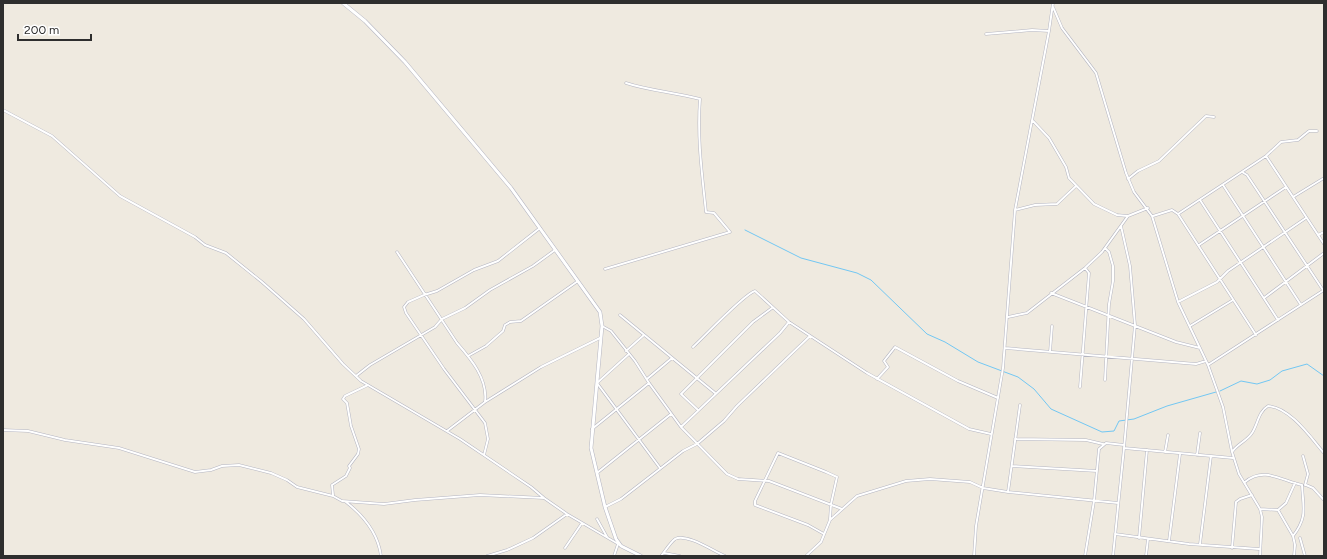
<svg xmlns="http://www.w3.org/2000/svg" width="1327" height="559" font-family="Figtree,sans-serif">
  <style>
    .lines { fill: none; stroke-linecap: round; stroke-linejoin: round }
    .stream { stroke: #72c7f3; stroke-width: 1 }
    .minor-casing { stroke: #b4b5c1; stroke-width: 3 }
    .tertiary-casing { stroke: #b4b5c1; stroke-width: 4 }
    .minor { stroke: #fff; stroke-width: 2 }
    .tertiary { stroke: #fff; stroke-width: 3 }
  </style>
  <rect width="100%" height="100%" fill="#efeae0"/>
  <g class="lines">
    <path class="stream" d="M745 230 801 258 857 273 871 280 927 334 945 342 978 362 1018 377 1034 389 1051 409 1102 432 1114 431 1119 421 1134 419 1167 406 1216 392
      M1220 391 1241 381 1257 384 1270 380 1282 371 1307 364 1324 376"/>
    <g class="minor-casing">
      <path id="minor" d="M1053 7 1062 28 1096 73 1126 173 1134 192 1152 216 1178 302 1208 365 1223 407 1232 452 1239 474 1260 509 1262 517 1260 556
        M986 34 1032 30 1049 31
        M3 110 52 136 120 196 195 237 205 245 226 253 262 282 304 319 343 364 361 381 460 439 531 487 544 498 567 514 620 545
        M1033 121 1049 138 1066 167 1069 178 1094 204 1117 215 1127 216
        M1266 156 1281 142 1298 140 1309 131H1317
        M1242 172 1247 175 1255 187 1323 290
        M1128 179 1138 171 1159 161 1206 116 1214 117
        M1223 185 1301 305
        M1293 197 1324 178
        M1200 200 1278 320
        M1015 210 1035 205 1057 204 1076 186
        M1178 214 1256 335
        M1153 216 1172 210 1178 214 1266 156 1324 244
        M1121 226 1130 266 1135 325 1124 448
        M1318 235 1324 232
        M1199 245 1286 187
        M1105 248 1109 252 1113 266V281L1109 304 1105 380
        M397 252 457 343C471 359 488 379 485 402L447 431
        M605 269 730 232 714 213 706 212C702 174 697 137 700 99 675 92 650 91 626 83
        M1051 293 1176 342 1200 348
        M1264 298 1324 253
        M1178 302 1217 282 1228 271 1306 218
        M620 315 715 393
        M1008 317 1027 313 1085 268 1102 252 1128 216 1148 208
        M602 326 611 331 635 361 649 383 681 427 727 474 738 479 769 481 842 509
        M1190 326 1233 300
        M693 347C704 337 745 293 755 291L789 322 867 373 969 429 991 434
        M1005 348 1196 364 1206 361
        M626 351 644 335
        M1050 352 1052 326
        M468 356 486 346 503 331 505 325 510 322 521 321 578 281
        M1208 365 1324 290
        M356 376 370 365 435 327 442 319 465 308 490 290 533 266 555 250
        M647 379 672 358
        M877 379 888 367 884 361 895 347 958 381 998 398
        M597 383 660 468
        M597 383 629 354
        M1080 387 1089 273 1085 268
        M485 402 541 367 600 338
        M698 410 681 394 753 322 772 308
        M681 427 780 333 789 322
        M592 429 649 383
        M3 430 28 431 65 440 119 448 195 472 211 470 222 466 239 465 271 473 287 480 297 487 333 496 342 501 384 504 415 500 480 495 544 498
        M1015 439 1086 440 1103 444
        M1165 452 1168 435
        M1232 452C1237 444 1247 441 1252 433 1258 424 1258 412 1268 406 1290 407 1311 438 1324 453
        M484 455 488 439 485 423 444 369 406 313 404 307 408 302 424 295 437 291 474 270 498 261 540 228
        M1197 455 1200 433
        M1303 456 1308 474 1305 485
        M1012 466 1097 471
        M597 473 671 414
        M1245 482C1264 466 1282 481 1302 485 1303 507 1308 517 1293 536L1295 545 1294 556
        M1306 485 1313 488 1324 500
        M1008 492 1020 405
        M333 495 332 485 346 476 350 468 349 466 358 454 359 449 351 426 347 403 343 399 345 396 368 385
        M346 502C364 516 378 533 381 556
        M605 507 621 499 683 451 697 444 724 421 737 406 810 336
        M1260 509 1278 510 1286 503 1295 483
        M1278 510 1293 536
        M597 519 607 537
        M824 534 808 525 755 505V501L778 453 826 472 837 477 831 504 830 519
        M1115 534 1189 544 1259 549
        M1139 538 1147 450
        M1300 538 1305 556
        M1169 541 1180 454
        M1200 544 1211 456
        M565 548 582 523
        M1232 548 1236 502 1240 499 1252 495
        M664 553 680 556
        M487 556 507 550 533 538 567 514
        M614 556 618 544
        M661 556C665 551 670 543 675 539 687 533 713 551 725 556
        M806 556 821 542 830 520 857 496 906 481 930 479 970 482 983 488 1008 492 1118 503
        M974 556 976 526 1003 368 1015 210 1049 31 1053 3
        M1085 556 1094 501 1099 449 1106 443 1124 445
        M1113 556 1124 448 1233 458
        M1146 556 1148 539"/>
    </g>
    <g class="tertiary-casing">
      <path id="tertiary" d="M343 3 365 21 405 62 511 188 600 312 602 326 591 448 605 507 616 539 621 546 641 556"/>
    </g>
    <use href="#minor" class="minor"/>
    <use href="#tertiary" class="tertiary"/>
  </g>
  <rect width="1327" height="559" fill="none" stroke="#2e2e2e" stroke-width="8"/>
  <path d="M18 34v6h73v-6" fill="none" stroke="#2e2e2e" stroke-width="2"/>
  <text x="24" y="34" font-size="12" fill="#2e2e2e" stroke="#ffffff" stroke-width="3" paint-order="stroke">200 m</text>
</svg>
